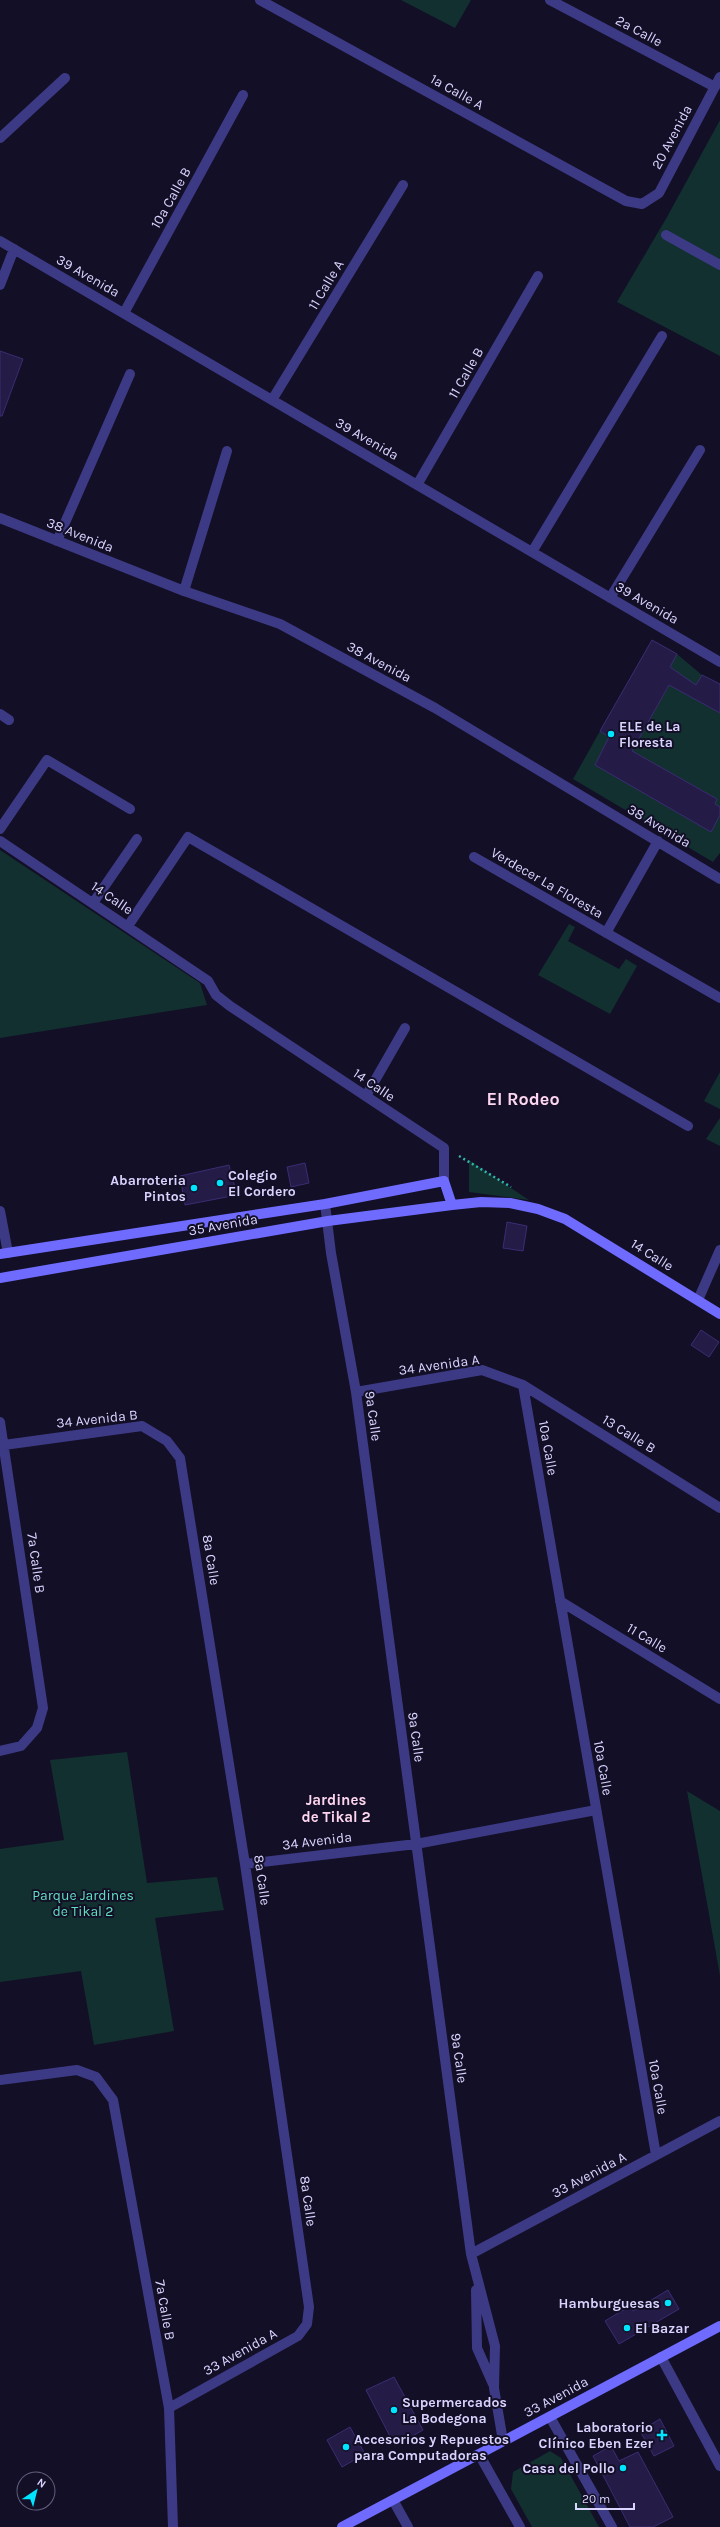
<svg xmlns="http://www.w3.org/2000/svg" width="720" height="2527" font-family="Karla,sans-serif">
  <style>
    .green { fill: #12302f }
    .building { fill: #241b47; stroke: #3b2d73 }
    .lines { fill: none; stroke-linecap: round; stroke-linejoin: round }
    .path { stroke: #2fb8b0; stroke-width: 2.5; stroke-dasharray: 2 3; stroke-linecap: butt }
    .lane { stroke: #3d3a85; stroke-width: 10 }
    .street { stroke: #3d3a85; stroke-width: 10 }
    .secondary { stroke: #6f6bff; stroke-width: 10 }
    .poi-dot { fill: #00e5ff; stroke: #130f26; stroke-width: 1.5 }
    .labels { text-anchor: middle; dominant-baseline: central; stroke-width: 4; stroke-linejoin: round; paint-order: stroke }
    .street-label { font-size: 14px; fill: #d9d4ff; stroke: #130f26 }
    .poi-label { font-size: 14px; font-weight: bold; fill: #d9d4ff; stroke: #130f26; text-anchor: start }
    .park-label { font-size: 14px; fill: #5fe0c0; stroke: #130f26 }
    .neighbourhood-label { font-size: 15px; font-weight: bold; fill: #ffd6f0; stroke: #130f26 }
    .district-label { font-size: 18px; font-weight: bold; fill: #ffd6f0; stroke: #130f26 }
  </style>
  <rect width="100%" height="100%" fill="#130f26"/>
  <path class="green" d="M401 0H471L455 28Z
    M720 120V356L617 302 667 217Z
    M677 654 702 675 689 696 720 713V807L715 804 717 799 614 741 646 726 677 672 670 667Z
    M600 731 609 737 595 765 711 832 720 815V853L713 862 573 779Z
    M0 850 200 983 207 1005 0 1038Z
    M569 924 575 927 568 941 619 969 626 959 637 966 610 1014 538 975Z
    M720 1072V1109L704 1101Z
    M720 1118V1146L706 1139Z
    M469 1160 529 1200 469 1192Z
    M127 1752 147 1883 217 1877 224 1910 155 1918 174 2031 94 2045 81 1971 0 1982V1849L64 1840 50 1760Z
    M687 1791 720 1811V1976Z
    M550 2451 561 2458 599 2527H532L511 2489 513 2472Z"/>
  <path class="building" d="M0 351 23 359 2 416H0Z
    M652 640 677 654 670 667 696 685 702 675 720 684V713L669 685 632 751 717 799 715 804 720 807V815L711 832 595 765 609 737 600 731Z
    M305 1163 309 1183 291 1187 287 1167Z
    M229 1165 237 1195 185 1205 180 1176Z
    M507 1222 527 1226 523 1251 503 1248Z
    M701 1330 719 1342 709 1357 691 1345Z
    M668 2290 679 2309 619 2344 605 2321 630 2306 633 2311Z
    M394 2377 423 2430 395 2446 366 2390Z
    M660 2419 674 2446 654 2456 640 2431Z
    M350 2427 365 2454 342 2467 327 2440Z
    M611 2446 619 2461 638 2452 673 2517 653 2527H630L593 2456Z"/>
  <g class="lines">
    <path class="path" d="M459 1156 511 1187"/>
    <path class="lane" d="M57 541 130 374
      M184 591 227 451
      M366 1096 405 1028
      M416 1844 596 1810"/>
    <path class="street" d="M260 0 626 201 642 204 659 193 720 77
      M550 0 715 87
      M0 138 65 78
      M666 235 720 265
      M0 241 720 662
      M0 285 14 249
      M124 313 243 95
      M272 400 403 185
      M417 485 538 276
      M0 518 184 591 280 624 435 708 720 879
      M532 552 662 336
      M610 598 700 450
      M0 714 9 720
      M0 829 47 760 130 809
      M0 841 208 981 216 995 230 1006 444 1148V1181
      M474 857 720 998
      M93 903 137 839
      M128 926 188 837 688 1126
      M606 933 658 841
      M325 1204 331 1253 356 1392 471 2254 495 2346 494 2388 503 2441
      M0 1211 8 1253
      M698 1300 720 1250
      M523 1385 656 2155
      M356 1392 482 1370 523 1385 720 1508
      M0 1422 43 1708 37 1728 21 1746 0 1751
      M4 1445 142 1426 167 1441 180 1458 245 1864 309 2307 307 2324 298 2336 169 2408
      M560 1601 720 1699
      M245 1864 416 1844
      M0 2080 77 2070 96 2077 113 2100 169 2408 173 2527
      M471 2254 720 2121
      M476 2290 477 2348 493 2384
      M661 2357 720 2466
      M550 2417 612 2527
      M479 2454 520 2527
      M393 2500 408 2527"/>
    <path class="secondary" d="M0 1254 325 1204 444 1181 452 1205
      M0 1278 328 1221 452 1205 481 1202 510 1203 538 1209 565 1219 720 1314
      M342 2527 720 2326"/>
  </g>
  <g class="poi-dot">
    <circle cx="611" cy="734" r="4"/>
    <circle cx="220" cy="1183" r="4"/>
    <circle cx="194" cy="1188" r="4"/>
    <circle cx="668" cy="2303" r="4"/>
    <circle cx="627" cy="2328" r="4"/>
    <circle cx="394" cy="2410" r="4"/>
    <path d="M660 2429h4v4h4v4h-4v4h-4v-4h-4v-4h4z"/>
    <circle cx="346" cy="2447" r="4"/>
    <circle cx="623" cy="2468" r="4"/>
  </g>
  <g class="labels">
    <g class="street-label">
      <text transform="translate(639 31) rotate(28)">2a Calle</text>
      <text transform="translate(457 92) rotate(29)">1a Calle A</text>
      <text transform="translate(672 137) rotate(-62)">20 Avenida</text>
      <text transform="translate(171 198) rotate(-61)">10a Calle B</text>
      <text transform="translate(88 276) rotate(30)">39 Avenida</text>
      <text transform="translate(326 285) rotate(-59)">11 Calle A</text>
      <text transform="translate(466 373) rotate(-60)">11 Calle B</text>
      <text transform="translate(367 439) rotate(30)">39 Avenida</text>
      <text transform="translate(80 535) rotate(22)">38 Avenida</text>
      <text transform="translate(647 603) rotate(30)">39 Avenida</text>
      <text transform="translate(379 662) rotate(28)">38 Avenida</text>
      <text transform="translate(659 826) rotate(31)">38 Avenida</text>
      <text transform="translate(547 883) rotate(30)">Verdecer La Floresta</text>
      <text transform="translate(112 898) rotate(34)">14 Calle</text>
      <text transform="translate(374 1085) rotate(34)">14 Calle</text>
      <text transform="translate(223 1225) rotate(-10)">35 Avenida</text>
      <text transform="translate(652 1255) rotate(32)">14 Calle</text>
      <text transform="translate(439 1365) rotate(-8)">34 Avenida A</text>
      <text transform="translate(373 1416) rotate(82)">9a Calle</text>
      <text transform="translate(97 1419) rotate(-6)">34 Avenida B</text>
      <text transform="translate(629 1434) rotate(32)">13 Calle B</text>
      <text transform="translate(548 1448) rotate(80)">10a Calle</text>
      <text transform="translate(211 1560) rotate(81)">8a Calle</text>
      <text transform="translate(36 1563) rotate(82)">7a Calle B</text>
      <text transform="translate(647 1638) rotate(31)">11 Calle</text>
      <text transform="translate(416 1737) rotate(82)">9a Calle</text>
      <text transform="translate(603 1768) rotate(80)">10a Calle</text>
      <text transform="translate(317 1841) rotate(-7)">34 Avenida</text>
      <text transform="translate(262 1880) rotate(82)">8a Calle</text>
      <text transform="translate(459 2058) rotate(82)">9a Calle</text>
      <text transform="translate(658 2087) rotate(80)">10a Calle</text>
      <text transform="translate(589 2175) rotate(-28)">33 Avenida A</text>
      <text transform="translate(308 2201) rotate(82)">8a Calle</text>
      <text transform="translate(165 2310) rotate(80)">7a Calle B</text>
      <text transform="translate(240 2352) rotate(-29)">33 Avenida A</text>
      <text transform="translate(556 2397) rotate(-28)">33 Avenida</text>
    </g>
    <g class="poi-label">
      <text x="619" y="726">ELE de La<tspan x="619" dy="16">Floresta</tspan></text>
      <text x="228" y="1175">Colegio<tspan x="228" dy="16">El Cordero</tspan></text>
      <text x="186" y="1180" text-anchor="end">Abarroteria<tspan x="186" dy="16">Pintos</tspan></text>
      <text x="660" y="2303" text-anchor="end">Hamburguesas</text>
      <text x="635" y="2328">El Bazar</text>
      <text x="402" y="2402">Supermercados<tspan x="402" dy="16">La Bodegona</tspan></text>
      <text x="653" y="2427" text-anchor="end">Laboratorio<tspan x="653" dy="16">Clínico Eben Ezer</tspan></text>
      <text x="354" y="2439">Accesorios y Repuestos<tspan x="354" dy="16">para Computadoras</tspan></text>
      <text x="615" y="2468" text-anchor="end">Casa del Pollo</text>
    </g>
    <g class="park-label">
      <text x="83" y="1895">Parque Jardines<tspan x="83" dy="16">de Tikal 2</tspan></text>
    </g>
    <g class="neighbourhood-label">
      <text x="336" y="1800">Jardines<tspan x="336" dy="17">de Tikal 2</tspan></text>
    </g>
    <g class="district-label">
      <text x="523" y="1099">El Rodeo</text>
    </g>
  </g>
  <g transform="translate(36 2491) rotate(35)"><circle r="19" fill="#130f26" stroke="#625e7d"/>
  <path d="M0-3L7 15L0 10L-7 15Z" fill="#00e5ff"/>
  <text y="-6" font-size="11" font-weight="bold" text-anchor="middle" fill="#d9d4ff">N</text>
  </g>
  <path d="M576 2503v6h58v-6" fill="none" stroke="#d9d4ff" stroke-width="2"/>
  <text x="582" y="2503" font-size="12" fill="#d9d4ff" stroke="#130f26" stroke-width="3" paint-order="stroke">20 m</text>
</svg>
